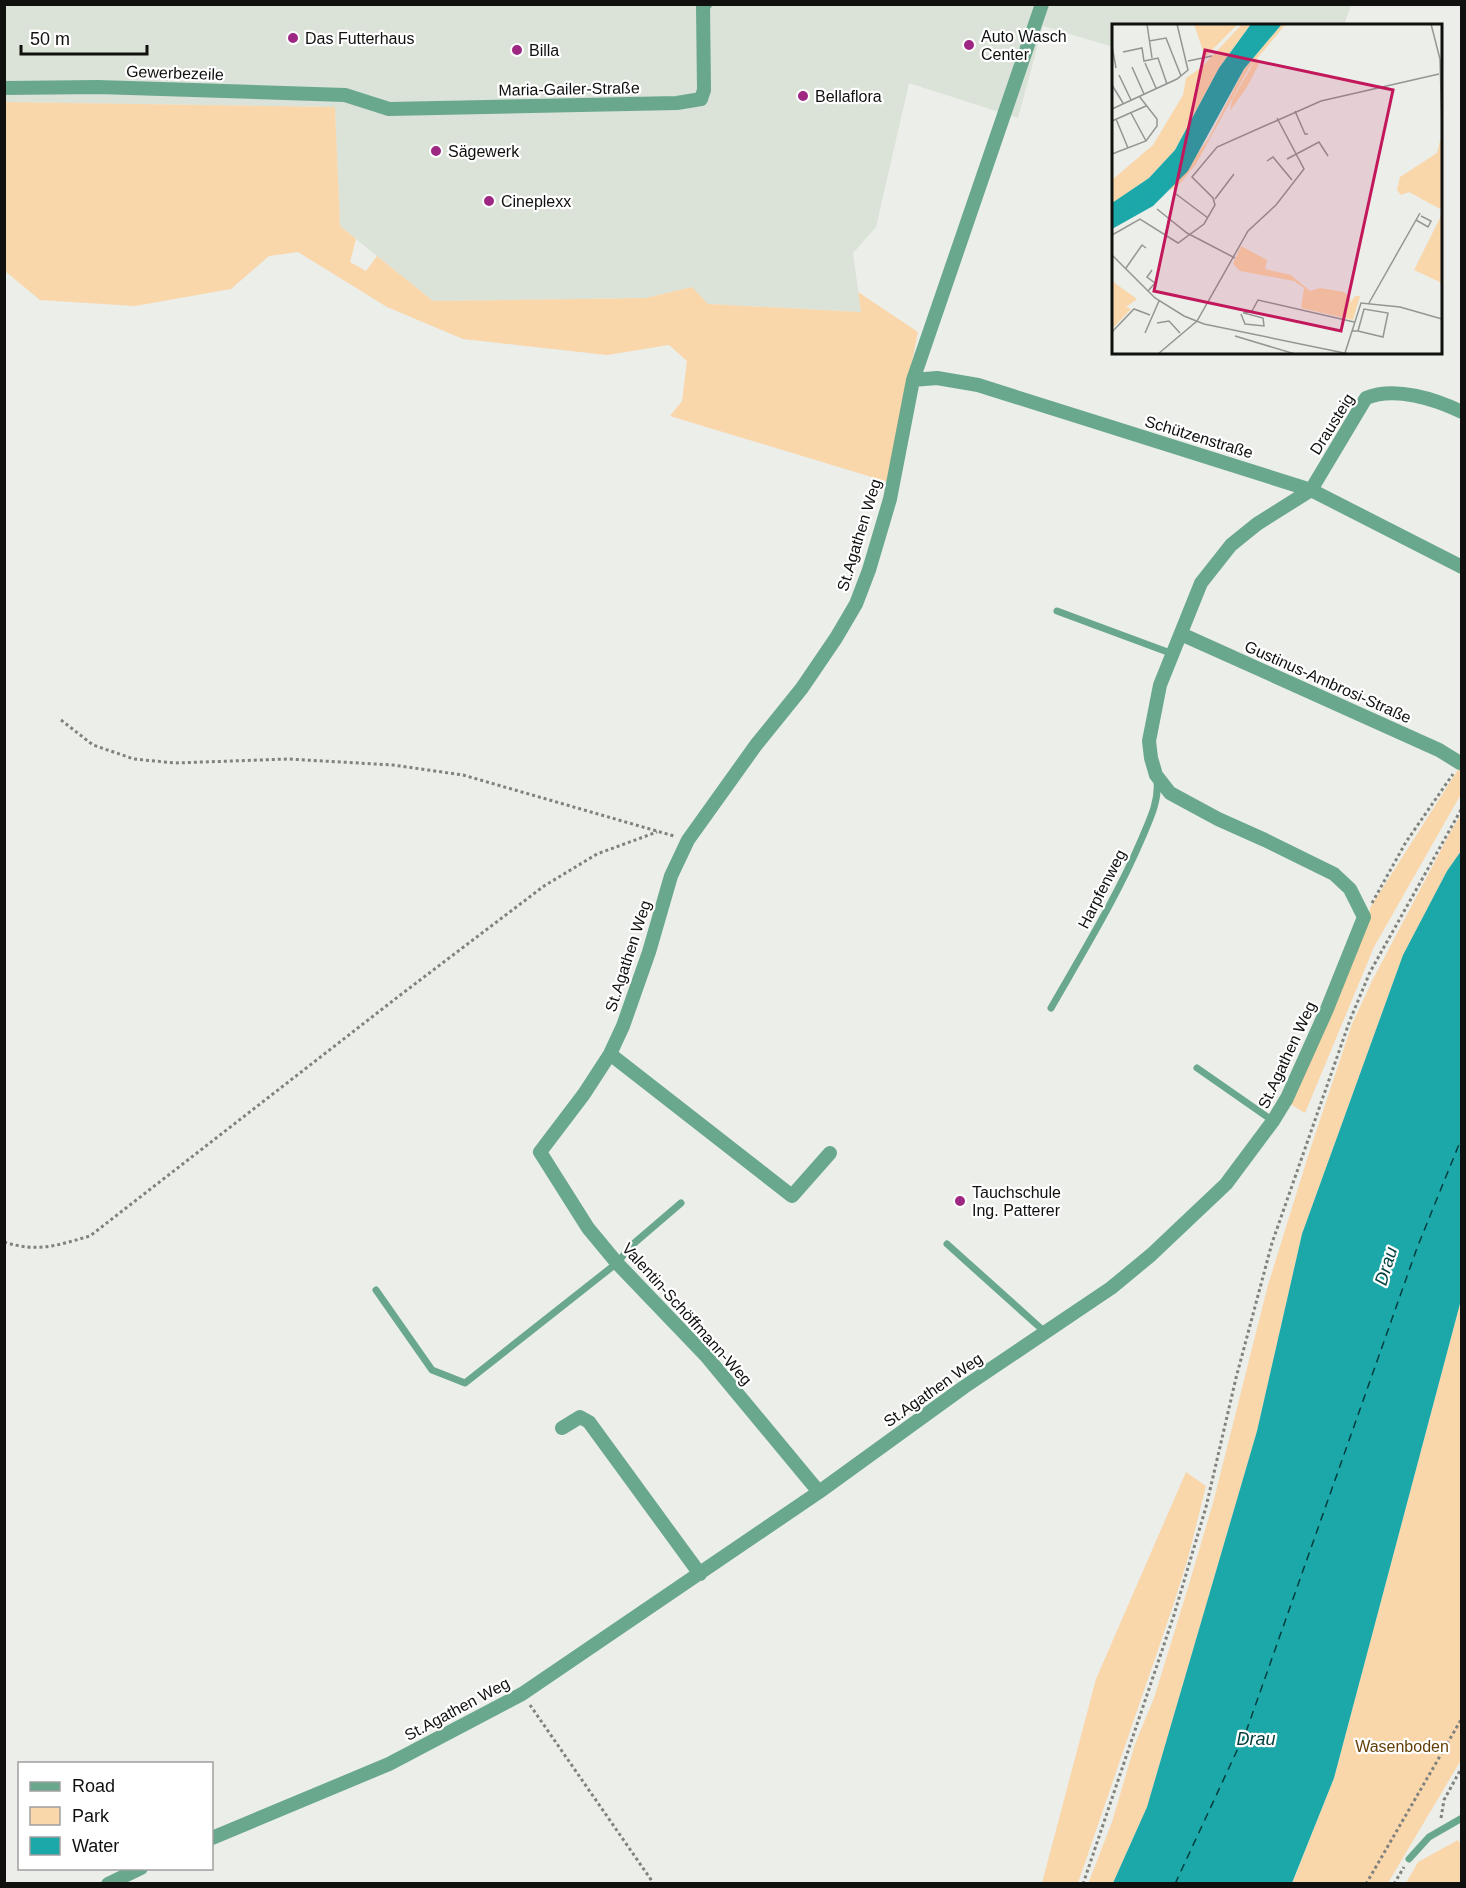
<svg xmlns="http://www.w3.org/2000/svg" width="1466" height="1888" font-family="Helvetica,sans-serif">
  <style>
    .built { fill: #dbe2d7 }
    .green { fill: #fad6ab }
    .water { fill: #1ca7a9 }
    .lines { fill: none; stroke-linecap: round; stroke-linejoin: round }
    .ferry { stroke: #023e3f; stroke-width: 1.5; stroke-dasharray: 8 6; stroke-linecap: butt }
    .path { stroke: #80827e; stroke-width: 3; stroke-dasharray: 3 3; stroke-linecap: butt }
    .lane { stroke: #6aa88e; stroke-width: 7 }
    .street { stroke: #6aa88e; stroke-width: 14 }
    .poi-dot { fill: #9d2782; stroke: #fff; stroke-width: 2 }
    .labels { text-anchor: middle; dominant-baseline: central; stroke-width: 4.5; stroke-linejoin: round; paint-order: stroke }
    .poi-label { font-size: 16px; fill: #10110f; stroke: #fff; text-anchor: start }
    .street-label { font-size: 16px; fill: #10110f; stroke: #fff }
    .park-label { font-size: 16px; fill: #633f05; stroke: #fff }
    .water-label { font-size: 18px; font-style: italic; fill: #023e3f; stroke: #fff }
    .inset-river { fill: none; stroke: #1ca7a9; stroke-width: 3 }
    .inset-road { fill: none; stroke: #939692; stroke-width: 1.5 }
    .view { fill: #c2185b; fill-opacity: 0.15; stroke: #c2185b; stroke-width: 3 }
    .inset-edge { fill: none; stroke: #10110f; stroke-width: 3 }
  </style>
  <rect width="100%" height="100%" fill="#ebeee9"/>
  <path class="built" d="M5 5H1351L1344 25 1114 26 1113 47 1043 26 1018 118 909 83 876 227 853 253 861 312 707 304 692 287 646 298 433 301 340 226 335 107 5 102Z"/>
  <path class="green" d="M4 102 335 107 340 226 356 239 350 262 366 271 377 256 433 301 646 298 692 287 708 304 861 312 858 292 918 332 888 482 670 416 682 401 687 361 669 345 607 355 463 339 387 307 298 252 269 256 231 289 135 306 40 300 5 271Z
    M1461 765V794L1374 947 1305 1113 1290 1104 1368 921 1370 908Z
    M1461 815V851L1447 871 1403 955 1302 1234 1257 1431 1147 1807 1113 1883 1088 1884 1112 1822 1135 1744 1154 1698 1187 1591 1213 1503 1268 1285 1310 1150 1352 1024 1373 979 1452 829Z
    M1461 1300V1760L1388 1883 1292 1884 1334 1778Z
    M1186 1472 1206 1486 1188 1558 1174 1603 1078 1883H1042L1096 1679Z
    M1458 1840 1461 1846V1883H1406L1418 1862Z"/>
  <path class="water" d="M1461 851V1300L1334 1778 1292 1883H1113L1147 1807 1257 1431 1302 1234 1403 955 1447 871Z"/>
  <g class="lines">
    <path class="ferry" d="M1175 1884 1247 1729 1417 1248 1462 1137"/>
    <path class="path" d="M61 720 93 745 134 759 175 763 288 759 393 765 463 775 674 836
      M1372 903 1406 842 1453 774
      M4 1242C38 1253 58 1245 90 1236L399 996 544 886 597 854 657 832
      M530 1705 654 1884
      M1441 1818 1444 1800 1462 1767
      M1083 1884 1174 1615 1206 1507 1236 1378 1272 1243 1350 1020 1370 972 1462 808
      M1366 1884 1462 1718
      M1394 1884 1404 1867"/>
    <path class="lane" d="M1057 611 1173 654
      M1051 1008C1083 952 1117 897 1142 838 1150 819 1159 801 1157 781
      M1197 1068 1273 1121
      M947 1244 1046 1333
      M376 1290 432 1370 465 1383 617 1263 632 1245 681 1203
      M1409 1859 1429 1837 1462 1818"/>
    <path class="street" d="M4 88 98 87 345 95 389 109 677 103 701 99 704 90 703 6 705 4
      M913 380 937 378 978 385 1311 490 1462 567
      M1181 634 1439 750 1460 763
      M610 1054 792 1196 830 1153
      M562 1428 580 1417 589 1422 700 1574
      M819 1492 707 1357 617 1263 588 1228 540 1152 584 1094 610 1054 623 1026 649 952 671 876 688 840 756 745 802 688 836 638 856 604 869 570 890 499 913 380 1042 4
      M212 1838 389 1764 522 1694 819 1492 964 1387 1111 1288 1151 1255 1226 1184 1273 1121 1287 1098 1327 1009 1364 917 1350 889 1334 874 1265 840 1218 819 1170 793 1156 775 1151 758 1149 741 1160 685 1201 583 1231 545 1257 524 1311 490 1366 398C1395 386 1435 399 1462 412
      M108 1884 141 1868"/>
  </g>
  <g class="poi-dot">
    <circle cx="293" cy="38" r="6"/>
    <circle cx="969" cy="45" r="6"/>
    <circle cx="517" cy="50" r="6"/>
    <circle cx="803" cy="96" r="6"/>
    <circle cx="436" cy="151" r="6"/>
    <circle cx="489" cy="201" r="6"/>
    <circle cx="960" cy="1201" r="6"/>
  </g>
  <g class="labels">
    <g class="poi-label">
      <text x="981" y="36">Auto Wasch<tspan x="981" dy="18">Center</tspan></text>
      <text x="305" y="38">Das Futterhaus</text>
      <text x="529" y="50">Billa</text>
      <text x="815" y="96">Bellaflora</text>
      <text x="448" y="151">Sägewerk</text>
      <text x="501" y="201">Cineplexx</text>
      <text x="972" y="1192">Tauchschule<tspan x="972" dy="18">Ing. Patterer</tspan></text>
    </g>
    <g class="street-label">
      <text transform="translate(175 73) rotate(2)">Gewerbezeile</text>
      <text transform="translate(569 89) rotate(-1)">Maria-Gailer-Straße</text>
      <text transform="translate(1332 424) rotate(-58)">Drausteig</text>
      <text transform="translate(1199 437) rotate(17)">Schützenstraße</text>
      <text transform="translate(859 535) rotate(-73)">St.Agathen Weg</text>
      <text transform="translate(1328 682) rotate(24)">Gustinus-Ambrosi-Straße</text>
      <text transform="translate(1102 889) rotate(-63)">Harpfenweg</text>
      <text transform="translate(628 956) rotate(-72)">St.Agathen Weg</text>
      <text transform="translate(1287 1055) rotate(-65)">St.Agathen Weg</text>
      <text transform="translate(687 1314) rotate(48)">Valentin-Schöffmann-Weg</text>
      <text transform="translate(933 1390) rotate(-35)">St.Agathen Weg</text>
      <text transform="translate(457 1709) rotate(-28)">St.Agathen Weg</text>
    </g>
    <g class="park-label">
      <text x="1402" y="1746">Wasenboden</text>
    </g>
    <g class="water-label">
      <text transform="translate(1386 1266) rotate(-73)">Drau</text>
      <text x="1256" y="1739">Drau</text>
    </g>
  </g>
  <g transform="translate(1112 24)">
    <rect width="330" height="330" fill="#ebeee9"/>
    <path d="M82 0H126L93 33ZM130 0H139L107 44 63 126 37 154 0 179V156L41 121 71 71 74 54 90 43ZM170 0H174L137 44 84 140 66 162 57 167 97 114 132 45ZM144 35 148 38 135 63 118 87 120 76ZM330 109V186L297 168 289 171 285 166 288 153 325 129ZM330 190V259L302 246ZM129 222 155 236 153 245 179 251 198 267 208 264 232 268 239 276 237 281 243 272H248L241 296 189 284 192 264 182 257 128 247 121 240ZM0 257 25 275 14 283 19 285 0 305Z" fill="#fad6ab"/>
    <path d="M139 0H170L132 45 76 147 41 182 0 205V179L37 154 63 126 107 44Z" fill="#1ca7a9"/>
    <path class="inset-river" d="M0 189 43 168 117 53 156 0"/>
    <path class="inset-road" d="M35 0 40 34M319 0 328 35 330 102M37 17 54 14 69 52M0 22 4 44M11 28 30 24 32 37 46 34 55 60M76 37 100 32M33 39 44 64M20 43 32 70M7 51 19 76M0 61 11 79M0 85 65 55 76 46 65 0M183 87 193 110H196M19 89 34 117M4 95 16 124M0 97 34 82M0 130 34 117 45 102V95L27 72M175 135 207 118 216 132M155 137 161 133 180 156M64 170 96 194M103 175 122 150M45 185 75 209 123 234M304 196 316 203 319 197 309 192M0 211 28 195 66 219 92 200 103 181 101 174 80 153 105 123 209 77 327 50M0 231 43 274 72 292 92 300 237 330M14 244 30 221 34 224M36 267 43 259 35 253 40 246M257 279 308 189M131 289 140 287 146 276 242 298M129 290 133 300 152 302 151 294 132 289M45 299 57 297 68 309M240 306 242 307H246L271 313 276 289 252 285 246 307M0 308 22 285 38 291M33 309 47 277M123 312 183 330M233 329 249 279 288 283 330 295M46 330 85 297 136 207 164 181 192 145 165 94"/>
    <path class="view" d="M93 26 281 66 229 307 42 267Z"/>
    <rect width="330" height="330" class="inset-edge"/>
  </g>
  <rect width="1466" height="1888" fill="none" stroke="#10110f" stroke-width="12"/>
  <rect x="18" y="1762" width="195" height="108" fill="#ffffff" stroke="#9fa09f" stroke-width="1.5"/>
  <rect x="30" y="1782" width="30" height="9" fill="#6aa88e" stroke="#9fa09f" stroke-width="1.5"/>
  <text x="72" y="1792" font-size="18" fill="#10110f">Road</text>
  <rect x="30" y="1807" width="30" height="18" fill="#fad6ab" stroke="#9fa09f" stroke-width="1.5"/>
  <text x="72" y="1822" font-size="18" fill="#10110f">Park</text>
  <rect x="30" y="1837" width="30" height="18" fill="#1ca7a9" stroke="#9fa09f" stroke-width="1.5"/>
  <text x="72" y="1852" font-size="18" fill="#10110f">Water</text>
  <path d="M21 45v9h126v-9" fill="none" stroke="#10110f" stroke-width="3"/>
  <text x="30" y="45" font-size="18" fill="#10110f" stroke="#ffffff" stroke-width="4.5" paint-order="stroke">50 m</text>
</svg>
